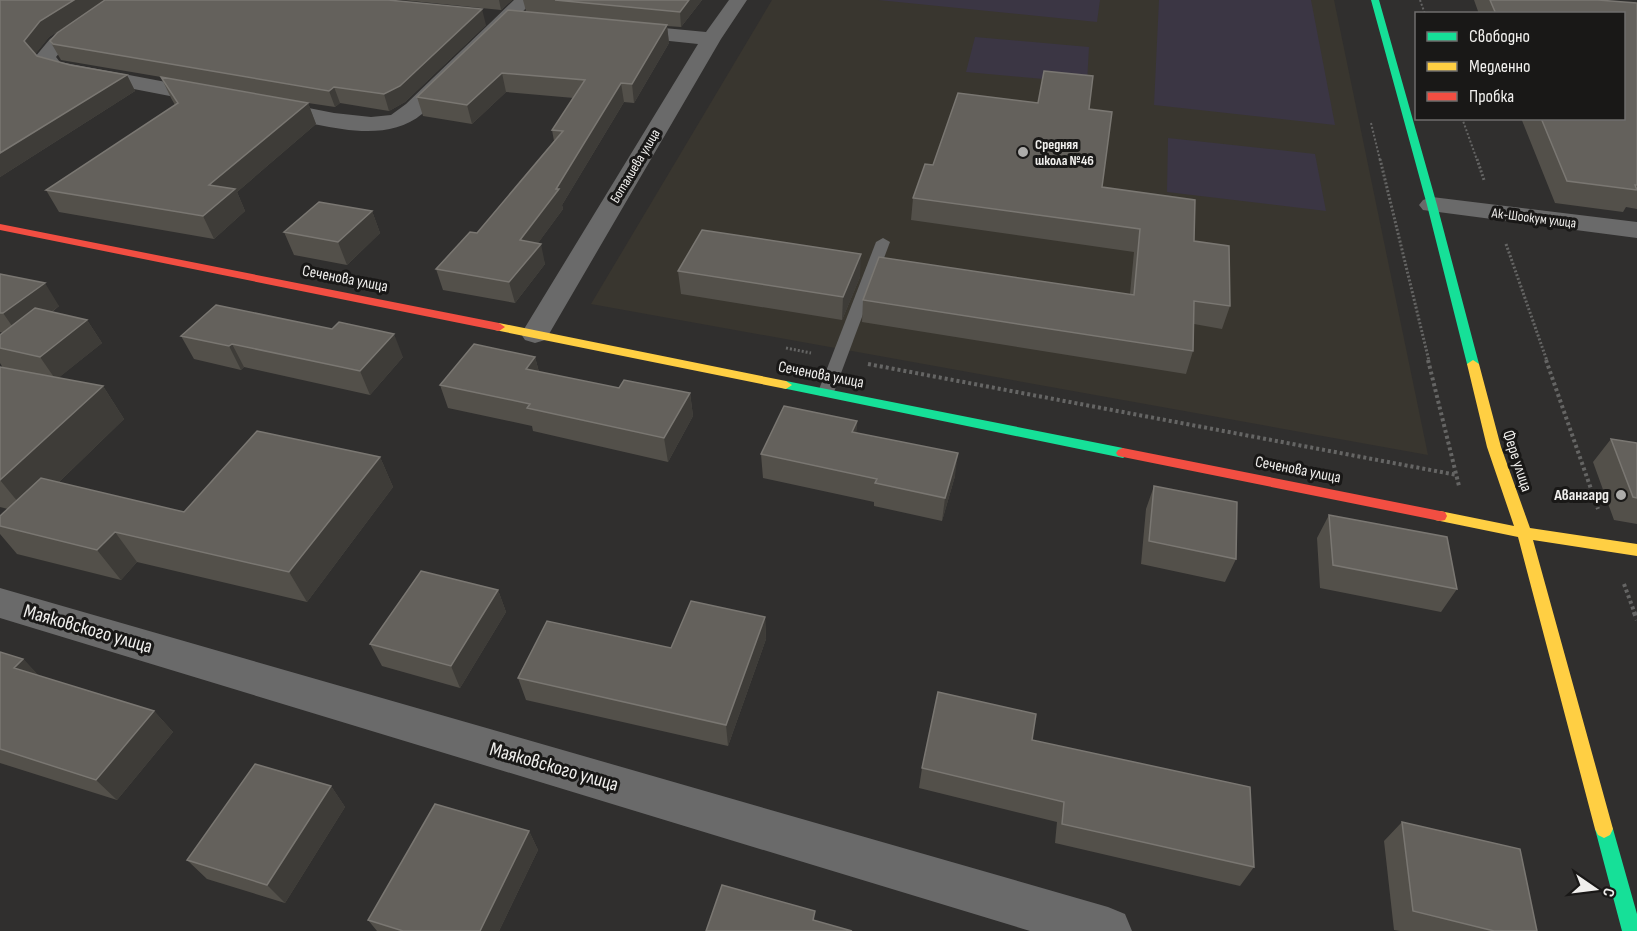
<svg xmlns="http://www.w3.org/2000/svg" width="1637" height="931" font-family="'Sofia Sans Condensed',sans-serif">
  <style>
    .built { fill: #39362f }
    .green { fill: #3b3644 }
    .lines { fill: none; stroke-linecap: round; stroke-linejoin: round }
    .path-far3 { stroke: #656564; stroke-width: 2; stroke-dasharray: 2 2; stroke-linecap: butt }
    .path-far2 { stroke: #656564; stroke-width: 3; stroke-dasharray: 2 2; stroke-linecap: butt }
    .path-far1 { stroke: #656564; stroke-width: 4; stroke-dasharray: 3 3; stroke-linecap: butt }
    .path { stroke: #656564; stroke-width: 4.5; stroke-dasharray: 4 4; stroke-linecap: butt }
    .lane { fill: #6a6a6a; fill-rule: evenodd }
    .street { fill: #6a6a6a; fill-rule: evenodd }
    .fast { fill: #16e098; fill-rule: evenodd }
    .slow { fill: #ffcf43; fill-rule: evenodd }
    .jam { fill: #f24e42; fill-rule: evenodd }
    .wall { fill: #53504a }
    .shaded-wall { fill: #3e3c38 }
    .building { fill: #64615c; stroke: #7a7772; stroke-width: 1.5 }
    .poi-dot { fill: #adacaa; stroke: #191817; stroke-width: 2 }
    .labels { text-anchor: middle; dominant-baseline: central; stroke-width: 6; stroke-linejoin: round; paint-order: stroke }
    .far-poi-label { font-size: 14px; font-weight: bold; fill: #f0efed; stroke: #191817; text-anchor: start }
    .far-street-label { font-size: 14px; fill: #f0efed; stroke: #191817 }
    .street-label { font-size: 16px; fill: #f0efed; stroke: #191817 }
    .poi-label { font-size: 16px; font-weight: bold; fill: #f0efed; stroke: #191817; text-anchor: end }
    .near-street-label { font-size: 20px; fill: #f0efed; stroke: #191817 }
  </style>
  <rect width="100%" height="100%" fill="#302f2e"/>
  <path class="built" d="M772 0H1334L1428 455 591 304Z"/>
  <path class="green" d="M878 0H1100L1097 22Z
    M1159 0H1311L1335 125 1154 105Z
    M975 37 1089 47 1087 83 966 72Z
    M1168 138 1315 154 1326 211 1167 192Z"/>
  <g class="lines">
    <path class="path-far3" d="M1420 0 1425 14
      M1462 118 1477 160
      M1371 123 1380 160"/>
    <path class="path-far2" d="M1380 159 1429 361
      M1477 159 1484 180
      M1506 244 1547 361
      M786 348 811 353"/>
    <path class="path-far1" d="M1428 360 1459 486
      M1546 360 1598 509
      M868 364 1457 475
      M1624 584 1635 614"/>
    <path class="path" d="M1634 612 1637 620"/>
    <path class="lane" d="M883 238 890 242 834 392 832 396H820L818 392 876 242Z"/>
    <path class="street" d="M109 0H131L64 47 56 57 60 62 219 92 222 97 219 102 211 104 72 77 46 70 35 57 50 39Z
      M514 0H534L422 114C381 148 315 122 268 114L260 112 257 107 260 102 268 100 334 113 371 117 391 115 406 104Z
      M729 0H747L721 39 549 334 545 340 535 343 525 340 521 334 698 44 622 36 615 34 612 30 615 26 622 24 706 32Z
      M1432 197 1637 222V238L1423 210 1419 205 1423 200Z
      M0 588 1108 907 1125 914 1132 931H1030L0 618Z"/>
    <path class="fast" d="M1371 0H1379L1437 205 1479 364 1477 367H1469L1467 364 1427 205Z
      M786 381 1123 448 1130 453 1123 458 782 388 780 385 782 382Z
      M1604 820 1610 823 1613 829 1637 914V931H1622L1595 829 1598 823Z"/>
    <path class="slow" d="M499 323 786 381 792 385 786 389 495 330 493 327Z
      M1473 360 1479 364 1501 447 1530 528 1637 544V556L1533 540 1613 829 1610 835 1604 838 1598 835 1595 829 1518 537 1440 521 1435 520 1433 516 1435 512 1440 511 1514 526 1487 447 1467 364Z"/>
    <path class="jam" d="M0 224 499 323 505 327 499 331 0 230Z
      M1123 448 1440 511 1445 512 1447 516 1445 520 1440 521 1118 456 1116 453 1118 450Z"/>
  </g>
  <path class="wall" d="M0 0 486 25 405 102 389 111 340 103 335 107 308 103 316 124 237 192 245 211 214 239 59 212 46 190 175 105 171 98 161 77 61 60 50 41 91 10 49 37 35 54 37 56 70 65 127 75 135 91 0 177Z
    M402 0H512L501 10Z
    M523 0H702L681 27 667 26 669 43 634 103 624 102 562 205 563 209 538 243 545 264 515 303 443 290 436 269 477 233 554 141 552 130 574 98 506 92 472 124 423 116 417 97 526 11Z
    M1474 0H1598L1637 3V209L1626 207 1623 212 1555 203 1521 118H1623V14H1479Z
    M1089 109 1102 187 1194 241 1230 306 1222 329 1194 324 1193 351 1186 374 862 322 863 300 1130 294 1134 252 911 220 913 198Z
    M372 211 380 233 347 265 294 255 284 232Z
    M678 271 860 277 842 320 681 294Z
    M0 274 59 306 52 312 87 320 102 343 58 378 103 386 124 419 58 483 184 512 380 457 393 487 307 602 137 562 121 580 17 554 0 534V516L8 509 0 507V367L3 368 0 363V335L3 333 0 332Z
    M181 336 403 357 370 395 244 367 241 370 194 359Z
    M535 357 539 372 619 388 690 393 693 416 668 462 533 431 532 426 448 408 440 385Z
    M857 421 856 432 955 476 942 521 874 506V502L763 478 761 454Z
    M1611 439 1637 443V524L1614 520 1593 462Z
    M1154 486 1236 559 1225 582 1141 564 1146 509Z
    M1329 515 1457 589 1441 612 1320 588 1317 538Z
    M498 590 506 612 460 688 382 666 370 644Z
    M765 617 766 639 728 746 526 700 518 678 671 648Z
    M0 652 23 659 39 676 154 711 173 732 117 800 0 763Z
    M1032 740 1254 867 1240 886 1055 843 1057 822 919 788 922 768Z
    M331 786 345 807 285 903 207 879 187 860Z
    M1402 822 1537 931H1400L1394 930 1384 841Z
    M529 831 538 850 499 931H377L368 920Z"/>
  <path class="shaded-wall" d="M74 0H106L49 37 33 57 24 41 40 21Z
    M499 0H512L501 10Z
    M689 0H702L681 27 680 12Z
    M482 9 486 25 405 102 389 111 384 94Z
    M667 25 669 43 634 103 632 84Z
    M502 73 506 92 472 124 467 105Z
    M127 75 135 91 0 177V153Z
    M621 83 624 102 562 205 563 209 525 261 520 240 556 189Z
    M334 87 340 103 335 107 329 91Z
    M308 103 316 124 237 192 245 211 214 239 203 216 209 185Z
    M372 211 380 233 347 265 338 242Z
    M541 244 545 264 515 303 509 282Z
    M861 254 860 277 842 320 843 297Z
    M45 283 59 306 19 336 3 313Z
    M87 320 102 343 56 380 40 357Z
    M394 334 403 357 370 395 360 371Z
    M232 344 244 367 241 370 229 346Z
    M535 357 541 380 526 369Z
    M103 386 124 419 27 513 0 480Z
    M690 393 693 416 668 462 664 438Z
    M857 421 856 444 852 432Z
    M958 453 955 476 942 521 945 498Z
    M380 457 393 487 307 602 289 572Z
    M115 532 137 562 121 580 97 550Z
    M498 590 506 612 460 688 451 666Z
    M765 617 766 639 728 746 726 725Z
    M23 659 44 681 14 668Z
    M154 711 173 732 117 800 96 780Z
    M331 786 345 807 285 903 267 885Z
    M529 831 538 850 499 931H480Z"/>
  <path class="building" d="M0 0H74L40 21 24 41 37 56 70 65 127 75 0 153Z
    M105 0H388L482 9 400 86 384 94 334 87 329 91 53 44 50 41 57 33Z
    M555 0H689L680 12Z
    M1490 0H1598L1637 3V185H1635L1637 190 1567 181 1541 118H1623V14H1496Z
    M508 10 667 25 632 84 621 83 556 189H559L520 240 541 244 509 282 436 269 470 232 477 233 563 131 552 130 585 80 502 73 467 105 417 97Z
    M1044 71 1093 76 1089 109 1112 112 1102 187 1195 200 1194 241 1229 246 1230 306 1194 301 1193 351 863 300 879 257 1134 295 1140 229 913 198 925 164 933 165 958 93 1038 103Z
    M161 77 308 103 209 185 235 189 203 216 46 190 178 103Z
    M319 202 372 211 338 242 284 232Z
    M702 230 861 254 843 297 678 271Z
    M0 274 45 283 3 313H0Z
    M216 305 332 329 339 322 394 334 360 371 232 344 229 346 181 336Z
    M35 308 87 320 40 357 0 348V335Z
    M474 344 535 357 526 369 619 388 624 380 690 393 664 438 527 408 530 404 440 385Z
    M0 367 103 386 0 480Z
    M784 406 857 421 852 432 958 453 945 498 875 483 877 479 761 454Z
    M257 431 380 457 289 572 115 532 97 550 0 526V516L41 478 184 512Z
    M1611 439 1637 443V498L1633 497Z
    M1154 486 1237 502 1236 559 1149 541Z
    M1329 515 1447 537 1457 589 1333 565Z
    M421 571 498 590 451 666 370 644Z
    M691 601 765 617 726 725 518 678 547 621 671 648Z
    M0 652 23 659 14 668 154 711 96 780 0 749Z
    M938 692 1036 714 1032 740 1250 787 1254 867 1062 824 1064 802 922 768Z
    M255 764 331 786 267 885 187 860Z
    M435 804 529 831 480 931H403L368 920Z
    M1402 822 1520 849 1537 931H1494L1413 911Z
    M722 885 815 911 813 920 852 931H706Z"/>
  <g class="poi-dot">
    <circle cx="1023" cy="152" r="6"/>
    <circle cx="1621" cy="495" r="6"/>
  </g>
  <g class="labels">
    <g class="far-poi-label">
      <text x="1035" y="144">Средняя<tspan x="1035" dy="16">школа №46</tspan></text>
    </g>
    <g class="far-street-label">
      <text transform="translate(635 166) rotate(-59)">Боталиева улица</text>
      <text transform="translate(1534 218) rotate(7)">Ак-Шоокум улица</text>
    </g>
    <g class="street-label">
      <text transform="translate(345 279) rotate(11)">Сеченова улица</text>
      <text transform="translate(821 375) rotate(11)">Сеченова улица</text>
      <text transform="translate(1517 461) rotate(72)">Фере улица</text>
      <text transform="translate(1298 470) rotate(11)">Сеченова улица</text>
    </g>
    <g class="poi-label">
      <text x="1609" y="495">Авангард</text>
    </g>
    <g class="near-street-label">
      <text transform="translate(88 629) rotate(16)">Маяковского улица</text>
      <text transform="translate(554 767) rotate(16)">Маяковского улица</text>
    </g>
  </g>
  <rect x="1415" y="12" width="210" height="108" fill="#191817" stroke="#6f6e6d" stroke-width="1.5"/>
  <rect x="1427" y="32" width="30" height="9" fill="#16e098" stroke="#6f6e6d" stroke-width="1.5"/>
  <text x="1469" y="42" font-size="18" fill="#f0efed">Свободно</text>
  <rect x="1427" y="62" width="30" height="9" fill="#ffcf43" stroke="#6f6e6d" stroke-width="1.5"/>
  <text x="1469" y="72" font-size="18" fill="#f0efed">Медленно</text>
  <rect x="1427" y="92" width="30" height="9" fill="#f24e42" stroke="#6f6e6d" stroke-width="1.5"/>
  <text x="1469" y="102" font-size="18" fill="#f0efed">Пробка</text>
  <g transform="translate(1595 889) rotate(104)" stroke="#191817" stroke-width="4.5" paint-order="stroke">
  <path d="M0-4.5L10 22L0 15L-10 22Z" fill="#f0efed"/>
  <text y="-9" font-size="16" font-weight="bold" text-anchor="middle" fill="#f0efed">С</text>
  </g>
</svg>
